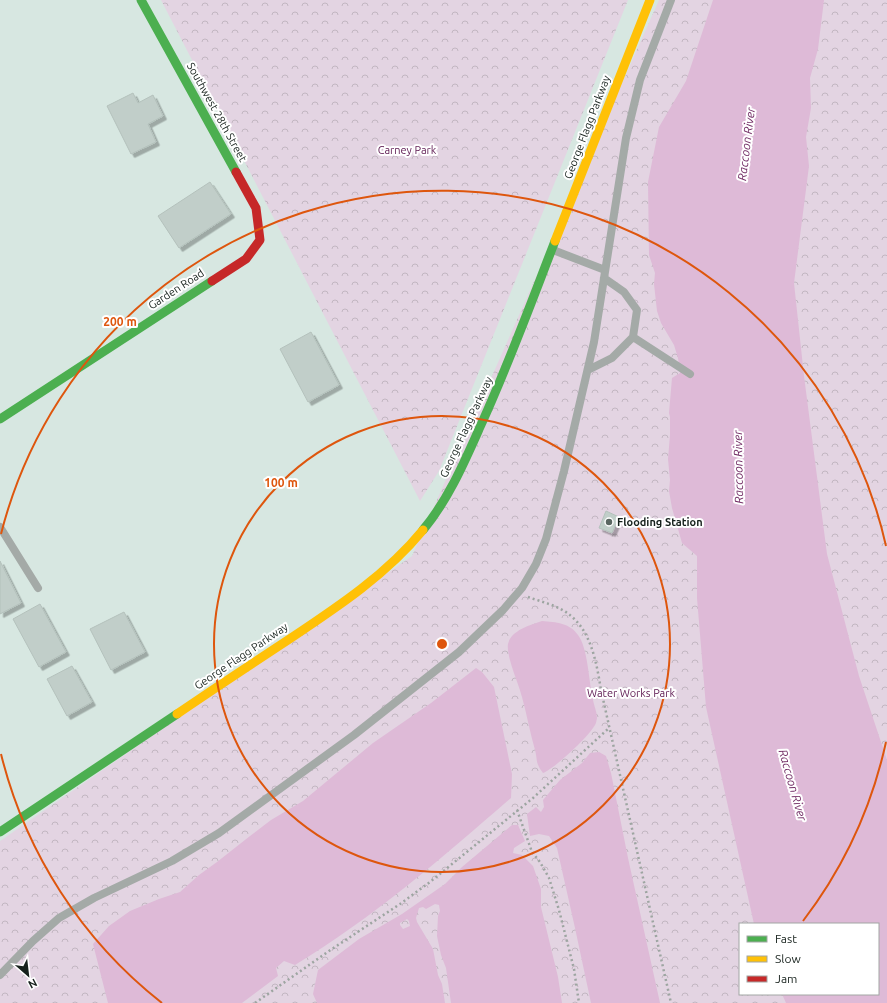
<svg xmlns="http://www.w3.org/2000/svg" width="887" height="1003" font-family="Ubuntu,sans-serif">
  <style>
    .park { fill: url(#park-crowns); fill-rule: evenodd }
    .water { fill: #debad7; fill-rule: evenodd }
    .building { fill: #c1cec9; stroke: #b4c1bc; filter: url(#shadow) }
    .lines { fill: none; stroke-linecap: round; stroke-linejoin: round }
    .path { stroke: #9da5a1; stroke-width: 2.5; stroke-dasharray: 2 3; stroke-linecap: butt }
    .lane { stroke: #a4aaa7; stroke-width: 8 }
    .fast { stroke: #4caf50; stroke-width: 9 }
    .slow { stroke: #ffc107; stroke-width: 9 }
    .jam { stroke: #c62828; stroke-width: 9 }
    .ring { fill: none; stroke: #de560d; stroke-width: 2 }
    .poi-dot { fill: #5a6661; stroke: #fff; stroke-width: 1.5 }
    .labels { text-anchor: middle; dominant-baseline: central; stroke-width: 4; stroke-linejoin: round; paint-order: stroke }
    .street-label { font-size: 11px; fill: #16211c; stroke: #fff }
    .park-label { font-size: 11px; fill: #5e1a52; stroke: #fff }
    .poi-label { font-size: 11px; font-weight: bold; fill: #16211c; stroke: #fff; text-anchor: start }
    .water-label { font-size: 12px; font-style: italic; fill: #722d65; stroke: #fff }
    .centre { fill: #de560d; stroke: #fff; stroke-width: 2 }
    .ring-label { font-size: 12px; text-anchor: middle; font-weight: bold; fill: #de560d; stroke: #fff; stroke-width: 4; stroke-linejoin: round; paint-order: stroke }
  </style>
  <defs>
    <pattern id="park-crowns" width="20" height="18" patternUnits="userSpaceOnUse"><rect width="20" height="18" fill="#e3d4e2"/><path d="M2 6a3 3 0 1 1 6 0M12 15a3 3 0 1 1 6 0" fill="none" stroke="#c2b6c1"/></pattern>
    <filter id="shadow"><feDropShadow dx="3.5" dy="3.5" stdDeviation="0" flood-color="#0004"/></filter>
  </defs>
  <rect width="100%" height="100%" fill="#d7e7e1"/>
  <path class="park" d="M161 0H628L439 471 420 501Z
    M659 0H887V1003H0V841L412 556ZM740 924H878V994H740Z"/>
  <path class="water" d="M713 0H824L818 49 810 78 811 108 806 137 809 166 794 283 804 376 827 554 859 676 887 760V1003H786L782 994H878V924H754L706 707 697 598V556L682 543 672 508 669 491 670 480 668 459 670 435V417L669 413 672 378 680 373 678 358 674 345 661 323 657 311 654 284 655 273 649 255 648 182 659 127 686 81Z
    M542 621C556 622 570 623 578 635 588 648 589 683 593 700 594 706 597 712 597 718 597 719 596 722 596 723 591 735 554 769 543 773 535 762 538 762 535 750 530 733 527 715 522 697 519 684 506 656 508 644 511 630 531 625 542 621Z
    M476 668 482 672 494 687 512 774 511 798C442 858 373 918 295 965L284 961 276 968 278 976 242 1003H108L93 944 109 926 130 911 159 899 180 892 199 875 217 862 250 836 271 820 303 801 373 743 431 703Z
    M599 752 606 756 611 773 628 858 660 1003H591L575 928 557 848 549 836 539 834 530 836 527 814 536 807 541 812 544 807 543 800 560 780 582 763 590 753Z
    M512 825H518L525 841 514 848 513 853 522 855 533 866 541 889V907L558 977 562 1003H451L446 968 441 955 437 936 438 916 440 911 439 905 435 904 426 909 423 907 419 908 416 918 417 922 433 949 438 975 442 984 445 1003H317L313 994 318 970 359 939 402 914 445 884 462 867ZM407 919 409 921 410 926 403 929 400 925V923Z"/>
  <path class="building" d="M133 93 138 103 153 95 163 116 148 124 156 142 131 154 107 106Z
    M210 182 231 214 179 248 158 216Z
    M311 332 339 385 308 402 280 349Z
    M606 511 619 517 612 533 599 528Z
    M0 561 21 603 0 614Z
    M40 604 66 652 39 667 13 619Z
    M124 612 145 652 111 670 90 629Z
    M72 666 92 702 67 716 47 679Z"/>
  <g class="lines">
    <path class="path" d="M528 597C542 602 560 606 571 616 592 633 597 666 601 690L671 1003
      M517 810 532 852 540 862 549 878 559 910 574 969 579 1003
      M255 1003 329 951 400 904 430 882 533 798 609 728"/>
    <path class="lane" d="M553 250 605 270
      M633 337 690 374
      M588 370 612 358 633 337 637 310 624 292 604 278
      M0 527 38 588
      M0 975 33 941 59 918 94 898 172 861 219 833 354 735 459 652 503 610 522 588 536 564 546 539 564 471 594 342 626 138 640 80 671 0"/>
    <path class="fast" d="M141 0 236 172
      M0 419 212 281
      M423 530C448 500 464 463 480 427 508 366 531 303 555 241
      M0 832 177 714"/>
    <path class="slow" d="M555 241 650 0
      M177 714C215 688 253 663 291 638 339 606 387 574 423 530"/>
    <path class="jam" d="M212 281 246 259 260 240 256 208 236 172"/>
  </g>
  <g class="ring">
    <circle cx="442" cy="644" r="228"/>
    <path d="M886 742A455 455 0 0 1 803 921M162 1003A455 455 0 0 1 1 754M1 534A455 455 0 0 1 886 546"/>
  </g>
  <circle class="poi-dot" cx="609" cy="522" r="4"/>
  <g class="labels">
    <g class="street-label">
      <text transform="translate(217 112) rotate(61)">Southwest 28th Street</text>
      <text transform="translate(587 127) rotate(-69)">George Flagg Parkway</text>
      <text transform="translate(176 289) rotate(-33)">Garden Road</text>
      <text transform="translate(466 427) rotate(-65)">George Flagg Parkway</text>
      <text transform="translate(241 656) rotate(-34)">George Flagg Parkway</text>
    </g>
    <g class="park-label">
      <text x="407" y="150">Carney Park</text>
      <text x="631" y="693">Water Works Park</text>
    </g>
    <g class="poi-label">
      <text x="617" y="522">Flooding Station</text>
    </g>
    <g class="water-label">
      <text transform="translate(746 144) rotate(-83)">Raccoon River</text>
      <text transform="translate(738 467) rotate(-91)">Raccoon River</text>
      <text transform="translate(793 785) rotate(74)">Raccoon River</text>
    </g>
  </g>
  <circle cx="442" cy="644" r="6" class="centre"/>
  <g class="ring-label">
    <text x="120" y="326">200 m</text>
    <text x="281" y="487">100 m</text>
  </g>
  <rect x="739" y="923" width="140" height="72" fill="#ffffff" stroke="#a2a6a4"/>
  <rect x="747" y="936" width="20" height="6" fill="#4caf50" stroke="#a2a6a4"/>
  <text x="775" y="943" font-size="12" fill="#16211c">Fast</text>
  <rect x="747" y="956" width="20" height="6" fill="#ffc107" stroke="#a2a6a4"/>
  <text x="775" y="963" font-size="12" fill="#16211c">Slow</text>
  <rect x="747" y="976" width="20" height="6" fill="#c62828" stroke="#a2a6a4"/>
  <text x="775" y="983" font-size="12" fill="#16211c">Jam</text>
  <g transform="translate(28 975) rotate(152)" stroke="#ffffff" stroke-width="3" paint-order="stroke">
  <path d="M0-3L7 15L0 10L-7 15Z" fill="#16211c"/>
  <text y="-6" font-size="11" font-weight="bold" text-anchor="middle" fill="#16211c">N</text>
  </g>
</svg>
